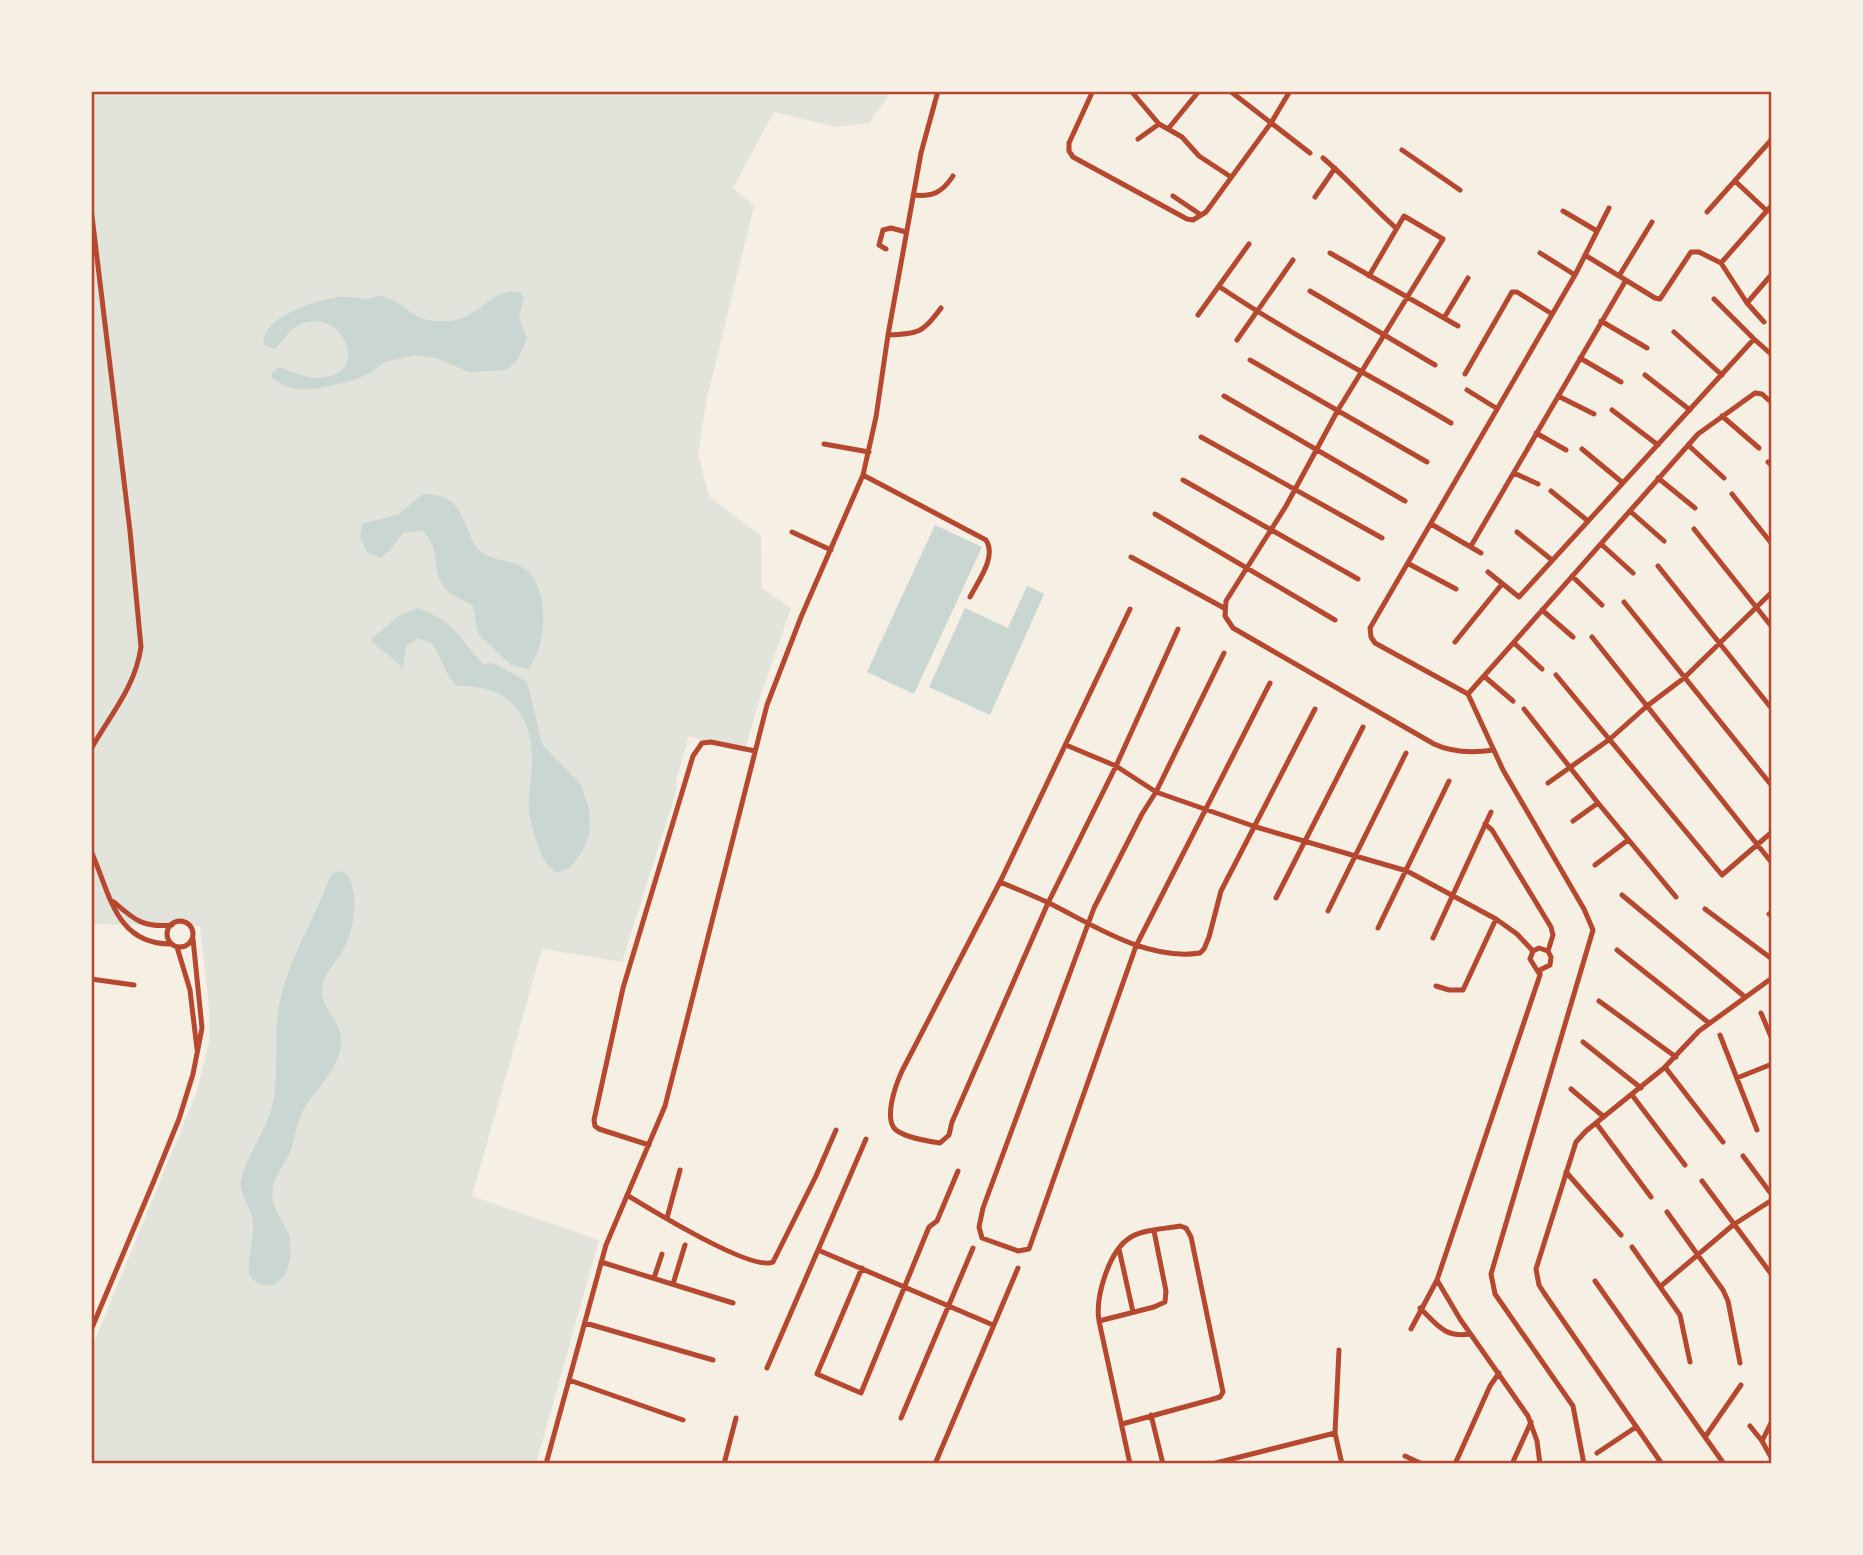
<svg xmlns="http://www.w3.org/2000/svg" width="1863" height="1555" font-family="'Noto Serif',serif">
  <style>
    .green { fill: #e2e4dc }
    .water { fill: #c9d6d2 }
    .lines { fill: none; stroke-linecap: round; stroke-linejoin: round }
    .minor { stroke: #b5482f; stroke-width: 5 }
    .neatline { fill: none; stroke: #b5482f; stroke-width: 2.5 }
  </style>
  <rect width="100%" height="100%" fill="#f6efe4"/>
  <path class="green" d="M91 91H892L869 123 836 127 774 112 733 188 754 206 707 398 698 454 709 496 761 536 762 588 791 608 761 695 744 753 689 736 676 780 677 789 622 962 542 949 472 1196 599 1240 536 1464H91V1350L197 1091 209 1041V1006L200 926 91 924Z"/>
  <path class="water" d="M510 291 520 292 524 297 519 317 527 339 518 359 506 370 469 372 436 358 416 355 385 362 370 373 352 381 314 389 302 390 284 386 271 377 272 373 279 367C291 371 304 378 316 378 376 378 342 302 297 326 288 331 282 343 274 349L264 345C258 318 318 299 339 297 349 296 361 300 371 298 379 297 372 295 381 296 399 299 411 317 428 320 434 322 443 321 449 321 475 319 487 296 510 291Z
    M423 494C455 495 459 507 470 535 472 540 474 545 478 549 493 563 511 558 526 570 550 588 547 649 528 669L511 665 478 634 473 606C465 601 450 595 444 587 430 569 443 550 422 530L403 533 392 548 381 558 367 552 360 537 362 524 399 514Z
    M935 525 982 547 914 694 867 672Z
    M1027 586 1044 594 990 715 929 687 965 608 1008 628Z
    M417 608C429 613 442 618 451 627 463 638 471 653 484 664L492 663C503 670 523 676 528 685L542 744 581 785 589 809 590 832 583 850 570 868 556 873C552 869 547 865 545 861 539 852 530 821 529 810 528 794 532 777 532 762 532 712 507 684 457 686L449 677 433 644 418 638 406 646 403 668 370 640 399 616Z
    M338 871C349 873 351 879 353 890 357 909 352 935 342 952 334 965 321 976 322 994 324 1012 342 1021 341 1043 340 1066 317 1089 305 1107 295 1124 296 1136 290 1152 285 1164 276 1173 273 1186 270 1204 279 1215 287 1230 293 1240 291 1267 284 1276 281 1280 276 1283 271 1286 261 1285 255 1283 249 1275 247 1255 256 1235 252 1216 249 1204 239 1194 241 1181 246 1154 268 1130 273 1102 280 1067 272 1030 281 996 291 956 313 921 328 882L332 874Z"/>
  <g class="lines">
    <path class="minor" d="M1131 91 1159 124 1168 129 1199 91
      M1230 91 1310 153
      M1091 95 1069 143V151L1073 157 1187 219 1193 220 1206 212 1271 123 1290 91
      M1168 129 1182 137 1199 156 1231 177
      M1138 139 1159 124
      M1402 150 1460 190
      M1323 158C1349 180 1370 205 1396 228
      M1735 181 1767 211
      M913 195C932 197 942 193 953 176
      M1173 196 1201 215
      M1315 197 1335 168
      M91 208 130 531 141 647C135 688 110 715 91 749
      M1563 211 1597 231
      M1707 212 1772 139
      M886 249 879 245 883 230 891 228 906 232
      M1330 253 1458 326
      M1540 253 1575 275
      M1585 255 1655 298 1660 299 1691 252H1699L1721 263 1747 303 1764 322
      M1721 263 1772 205
      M1369 276 1404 216 1443 239 1338 410 1286 506 1226 601 1225 616 1233 628 1434 744C1453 753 1473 753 1494 750
      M1619 276 1652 222
      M1220 287C1294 337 1374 377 1451 423
      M1310 291 1435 365
      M1714 299 1754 339
      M1747 303 1772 274
      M1198 315 1249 244
      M1444 318 1468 278
      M1601 321 1647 348
      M1674 332 1722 375
      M888 335C918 334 923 333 941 308
      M1237 340 1293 260
      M1580 358 1621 382
      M1250 360 1427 462
      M1465 374 1512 292H1517L1552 314
      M1645 375 1690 410
      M1467 390 1496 408
      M1224 396 1405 501
      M1558 396 1594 414
      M1612 410 1658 445
      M1722 416 1759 448
      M1536 433 1566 450
      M1201 437 1382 538
      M824 444 869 452
      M1688 445 1724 478
      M1582 449 1623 483
      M1768 462 1772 466
      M1514 473 1538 484
      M863 475 986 540C997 557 978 581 970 597
      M1658 478 1695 508
      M1183 480 1358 579
      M1551 491 1588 521
      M1732 494 1772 544
      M1630 511 1664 541
      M1155 514 1335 620
      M1431 524 1481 553
      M1694 529 1772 627
      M792 532 831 550
      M1517 532 1552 560
      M1601 544 1633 573
      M1471 546 1626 280
      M1131 557 1224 608
      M1409 564 1456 589
      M1658 566 1772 709
      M1488 572 1519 597 1754 339 1772 355
      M1572 576 1602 605
      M1624 602 1772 786
      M1130 609 1000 882 902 1071C896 1084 883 1119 896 1130 906 1138 928 1141 940 1143L949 1135 952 1122 1048 903 1116 766 1178 629
      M1542 610 1573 637
      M1592 637 1772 863
      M1455 642 1502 584
      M1514 643 1542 669
      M1224 653 1156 792 1142 814 1094 908 983 1208 979 1227 982 1238 1018 1251 1029 1249 1136 946 1270 683
      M1556 675 1722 875 1772 832
      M1485 677 1513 701
      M1468 694 1698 434 1755 393 1762 394 1772 403
      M1524 709 1598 803 1676 897
      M1066 745 1116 766 1156 792 1256 827 1407 871 1496 919 1517 934 1533 951
      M1548 783 1610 739 1647 706 1684 678 1772 592
      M1573 821 1598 803
      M1485 824 1492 830 1551 927 1553 935 1548 951
      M91 851C110 893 115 945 172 944
      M1595 865 1628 840
      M1000 882C1017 889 1034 896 1051 904 1095 926 1147 961 1200 953L1204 949 1209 937 1221 891 1315 709
      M1622 895 1745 997
      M1276 898 1363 727
      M114 902C134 920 144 928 172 925
      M1705 909 1772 959
      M1328 911 1406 753
      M1769 914 1772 912
      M167 934a13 13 0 1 1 26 0a13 13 0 1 1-26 0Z
      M1378 928 1449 781
      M1433 938 1491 812
      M177 947 190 990 197 1049
      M1539 948 1548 951 1551 957 1550 965 1540 970V975L1530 959 1533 951Z
      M1617 950 1709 1023
      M1540 975 1437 1280 1460 1319 1528 1416 1537 1441 1540 1464
      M91 979 134 985
      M1436 986 1449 990H1463L1496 919
      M1599 1001 1676 1057
      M1761 1013 1772 1039
      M1720 1035 1757 1130
      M1583 1042 1641 1088
      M1665 1067 1723 1142
      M1737 1078 1772 1064
      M1571 1089 1604 1117
      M1632 1095 1685 1165
      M1596 1123 1651 1197
      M649 1145 599 1129 595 1126 594 1120 623 988 693 756 702 743 711 742 755 751
      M1743 1156 1772 1195
      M1566 1172 1621 1235
      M1702 1181 1772 1275
      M627 1195C650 1209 752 1272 773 1262L816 1176 836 1130
      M1667 1212 1723 1290 1728 1301 1740 1363
      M667 1218 680 1170
      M1632 1247 1680 1315 1690 1362
      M1119 1249 1133 1312
      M818 1250 993 1325
      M601 1262 733 1303
      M862 1268 817 1374 861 1393 929 1227 937 1221 958 1171
      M654 1278 662 1254
      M1595 1281 1724 1464
      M673 1284 685 1245
      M1661 1286 1733 1225 1772 1200
      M1420 1308C1437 1325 1445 1338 1470 1334
      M1099 1321 1154 1307 1165 1302 1166 1291 1154 1231
      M585 1323 713 1360
      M1411 1329 1437 1280
      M91 1330 153 1183 179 1119 193 1074 202 1028 193 939
      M767 1368 866 1139
      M569 1380 683 1420
      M1151 1415 1163 1464
      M901 1418 973 1248
      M1122 1424 1210 1400 1220 1397 1223 1392 1191 1237 1186 1228 1180 1226C1165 1229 1145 1229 1131 1237 1109 1250 1095 1297 1099 1321L1130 1464
      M1750 1426 1762 1441 1772 1459
      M1335 1433 1339 1350
      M1705 1437 1741 1385
      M1762 1441 1772 1421
      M1597 1453 1636 1427
      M1405 1456 1422 1464
      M546 1464 606 1245 665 1106 767 705 801 617 863 475 876 417 888 335 921 153 938 91
      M724 1464 736 1418
      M935 1464 1018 1268
      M1212 1464 1335 1433 1342 1464
      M1455 1464 1490 1386 1499 1373
      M1512 1464 1531 1422
      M1584 1464 1573 1406 1495 1294 1491 1274 1593 930 1584 909 1503 770 1468 694 1375 643 1371 637 1370 628 1575 275 1609 208
      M1662 1464 1544 1293 1539 1285 1536 1269 1576 1142 1586 1131 1664 1068 1699 1031 1772 978"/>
  </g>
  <rect width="1863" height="1555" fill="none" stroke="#f6efe4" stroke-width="186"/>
  <rect x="93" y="93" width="1677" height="1369" class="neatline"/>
</svg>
